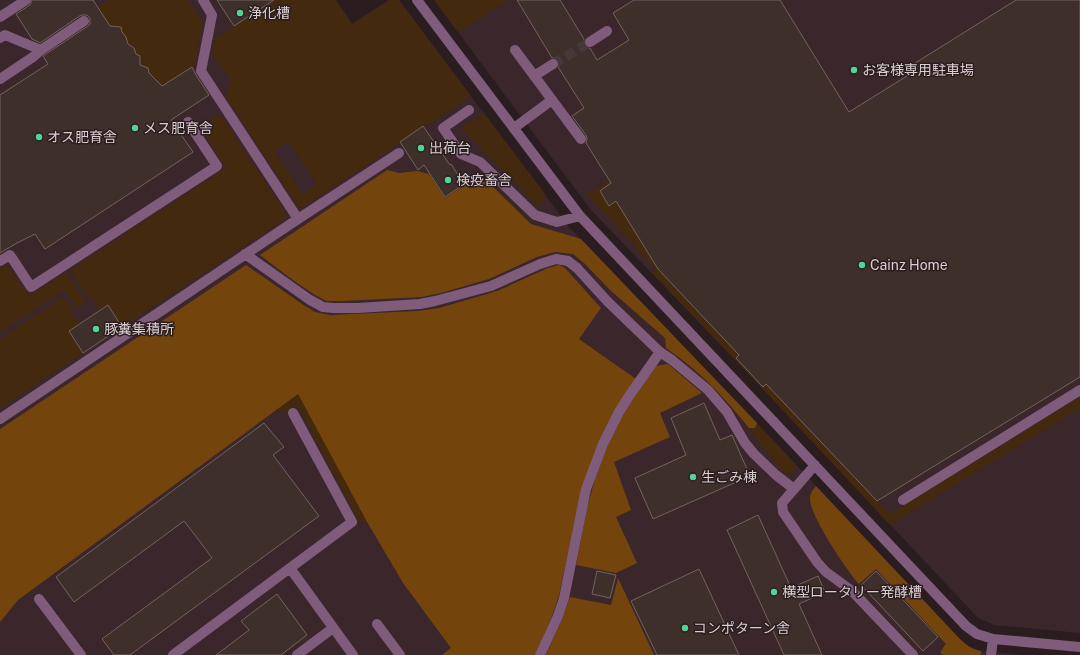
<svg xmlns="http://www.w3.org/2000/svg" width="1080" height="655" font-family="'Public Sans','Noto Sans JP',sans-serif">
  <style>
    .built { fill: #3b262c }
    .green { fill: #43290e; fill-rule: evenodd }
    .forest { fill: #73450d }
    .building { fill: #3f2f2b; stroke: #75625e }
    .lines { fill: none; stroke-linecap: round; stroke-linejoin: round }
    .minor-tunnel { stroke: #45373a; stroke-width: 10; stroke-dasharray: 10 5; stroke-linecap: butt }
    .minor { stroke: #7f5b7c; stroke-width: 10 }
    .poi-dot { fill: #54d396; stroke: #2b1c20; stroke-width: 1.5 }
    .labels { text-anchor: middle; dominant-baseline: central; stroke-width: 3; stroke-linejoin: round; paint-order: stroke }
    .poi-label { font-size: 14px; fill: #d9ced0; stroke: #2b1c20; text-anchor: start }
  </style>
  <rect width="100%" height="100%" fill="#2b1c20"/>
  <path class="built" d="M0 0H336L352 24 389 0H399L569 227 757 423 958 637 966 645 974 650 981 651 1020 655H0Z
    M434 0H1080V633L994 625 978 618 762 388 591 210Z"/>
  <path class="green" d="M108 0H188L203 23 193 72 190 68 168 82 161 104 98 7Z
    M274 0H336L352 24 389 0H399L471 96 300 209 226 97 231 81 212 53 215 38ZM288 141 317 184 303 194 274 151Z
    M434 0H510L458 32Z
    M484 113 546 195 539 207 461 128Z
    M220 114 288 217 122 327 108 305 99 311 92 299 90 300 70 270 226 168 200 127Z
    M622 171 657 268 739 355 736 358 753 376 767 384 890 514 1080 397V408L890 525 762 388 651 272 655 269 587 194Z
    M8 265 29 296 66 272 86 303 77 309 65 290 0 332V270Z
    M63 297 73 311 71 313 79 324 69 331 83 353 0 408V339Z
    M298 393 366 520 360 524 298 407 289 408 279 414 276 409Z
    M757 423 798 467 788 475 780 470 749 428H755Z"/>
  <path class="forest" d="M387 170 399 173 417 171 429 174 445 198 465 184 487 181 531 224 581 239 757 423 755 428H749C732 407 713 385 691 367 683 360 674 354 666 348L665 338 610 290 584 263 573 254 555 252 537 257 489 279 441 293 422 297 342 301H327L315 295 290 278 260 255Z
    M246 265 302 304 315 312 330 315 418 311 439 308 497 291 548 268 559 265 565 268 601 308 579 339 636 379 579 504 559 595 553 614 535 655H442L451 648 403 583 366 520 298 394 18 600 0 622V429Z
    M668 364 702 393 660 413 670 437 614 462 631 510 616 517 637 563 616 573 576 565 587 508 595 479 605 452 615 427 631 399 655 366Z
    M816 486 958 637C965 644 971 649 981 651V655H943L940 652 946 644 876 569 859 584C847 571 810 516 810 499 810 493 813 490 816 486Z
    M618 578 654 655H546L562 619 570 597 611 605Z"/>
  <path class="building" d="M32 0H93L110 26 121 27 122 32 126 37 128 44 134 48 136 54 140 56V65L148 68 149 73 162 86 192 67 196 75 209 95 171 120 193 152 45 249 35 234 17 243 0 253V95L48 64 43 56 88 26 90 24V18L87 15H81L40 43 32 39 16 14 30 5Z
    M217 0H274L234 26Z
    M517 0H560L584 39V45L587 48H590L597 60 629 40 613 13 634 0H780L849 112 915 71 912 65 1016 0H1080V377L877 501 766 384 763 387 736 358 739 355 658 269 616 201 609 206 600 191 611 183 586 143 587 139 586 135 572 116 584 108 558 67 559 64V61L556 58H552Z
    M423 126 450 165 451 164 464 184 445 197 424 165 418 170 400 142Z
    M108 305 122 327 83 353 69 331Z
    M704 403 720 440 732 435 750 476 653 519 635 478 686 455 671 418Z
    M264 423 284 447 273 455 319 516 130 655H114L102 639 212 558 198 539 184 521 74 602 56 577Z
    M758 515 791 588 818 576 825 592 799 604 822 655H784L727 530Z
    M699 569 739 655H657L631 601Z
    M597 571 616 575 610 598 592 594Z
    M876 571 938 637 923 651 861 585Z
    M277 594 307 635 281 655H216L249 630 241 621Z"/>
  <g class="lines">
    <path class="minor-tunnel" d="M553 64 590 42"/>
    <path class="minor" d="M417 0 580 216 966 626 977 634 993 639 1080 647
      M0 17 26 0
      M0 38 5 35 41 50 84 21
      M590 42 607 31
      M515 50 581 139
      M534 76 553 64
      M0 79 33 57 41 50
      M469 110 443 128 461 154 480 162 535 215 557 222 580 216
      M514 128 552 100
      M298 219 399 153
      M245 254 310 300 323 307 333 308H358L420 304 435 301 491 286 540 264 556 259 568 261 577 268 608 302 660 352 672 360 708 390 727 412 745 443 754 454 776 475 794 489
      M0 261 10 255 31 287 217 166 188 122
      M0 419 298 219 201 71 212 15 203 0
      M815 465 782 503 783 512 817 562 826 572 852 591 913 655
      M903 500 1080 390
      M290 568 353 655
      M39 599 81 655
      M377 624 400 655
      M173 655 352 522 293 413
      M297 655 333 628
      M540 655 558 616 564 598 586 489 603 444 619 412 629 396 660 352
      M991 655 993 639"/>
  </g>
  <g class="poi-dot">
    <circle cx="240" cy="13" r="4"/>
    <circle cx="854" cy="70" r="4"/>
    <circle cx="135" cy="128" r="4"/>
    <circle cx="39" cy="137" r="4"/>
    <circle cx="421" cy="148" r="4"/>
    <circle cx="448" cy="180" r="4"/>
    <circle cx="862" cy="265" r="4"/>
    <circle cx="96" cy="329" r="4"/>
    <circle cx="693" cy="477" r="4"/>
    <circle cx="774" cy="592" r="4"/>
    <circle cx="685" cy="628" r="4"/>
  </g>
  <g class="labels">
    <g class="poi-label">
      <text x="248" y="13">浄化槽</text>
      <text x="862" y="70">お客様専用駐車場</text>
      <text x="143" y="128">メス肥育舎</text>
      <text x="47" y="137">オス肥育舎</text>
      <text x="429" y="148">出荷台</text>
      <text x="456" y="180">検疫畜舎</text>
      <text x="870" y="265">Cainz Home</text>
      <text x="104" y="329">豚糞集積所</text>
      <text x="701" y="477">生ごみ棟</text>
      <text x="782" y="592">横型ロータリー発酵槽</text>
      <text x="693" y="628">コンポターン舎</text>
    </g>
  </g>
</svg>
